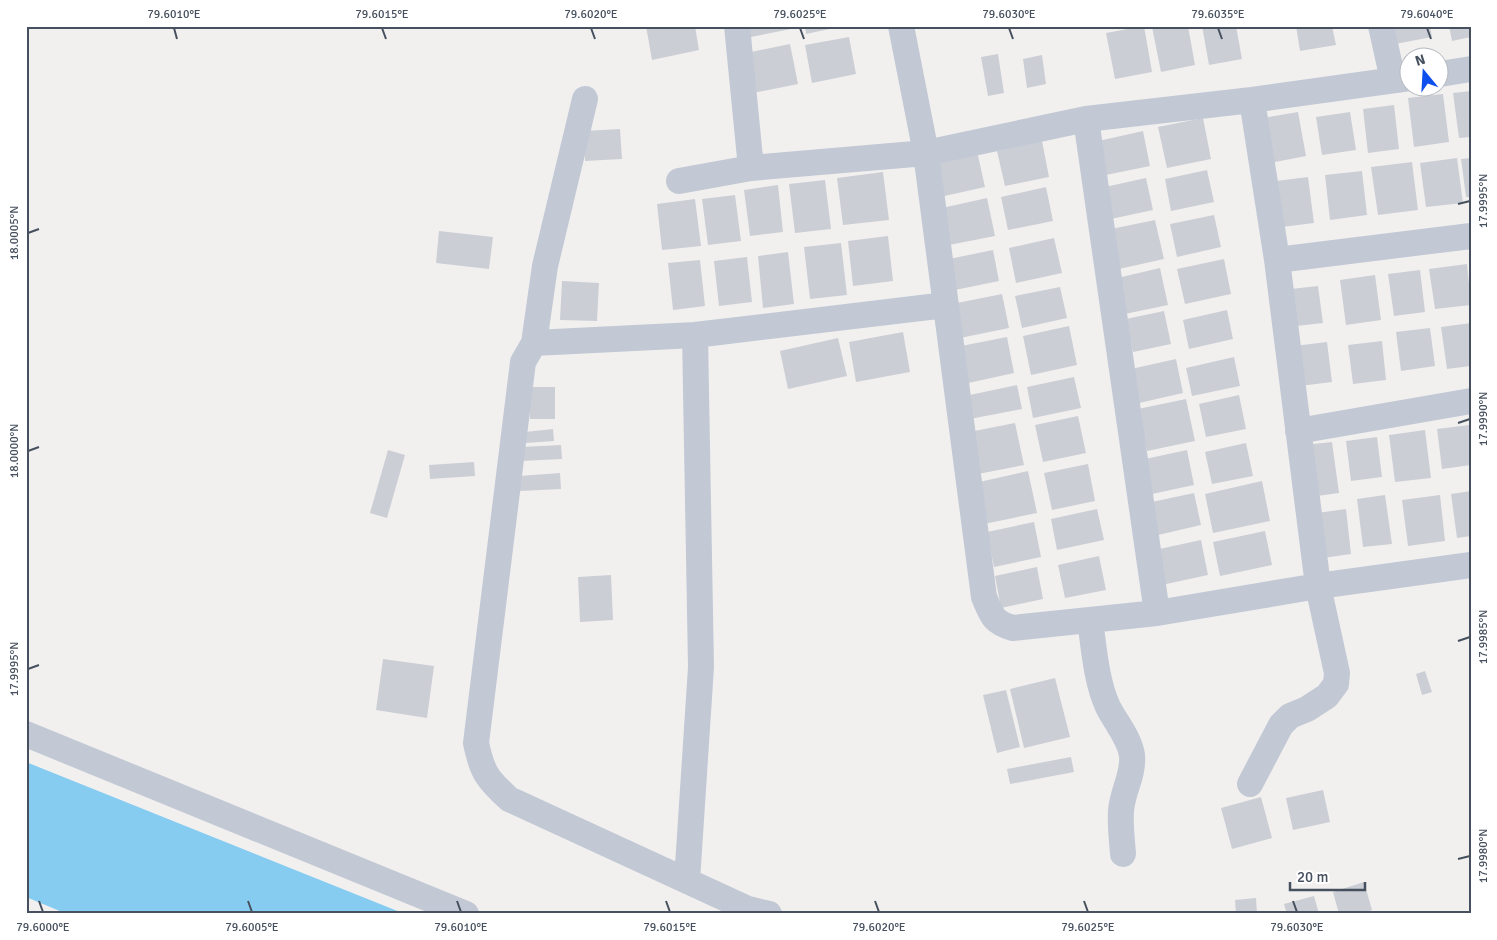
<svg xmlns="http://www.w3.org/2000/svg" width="1497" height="940" font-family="Signika,sans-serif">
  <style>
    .water { fill: #86ccf1 }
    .building { fill: #cbced5 }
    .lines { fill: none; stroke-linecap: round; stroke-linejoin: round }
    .minor { stroke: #c2c9d5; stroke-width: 26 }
    .ticks { fill: none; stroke: #46505e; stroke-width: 2 }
    .neatline { fill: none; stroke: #46505e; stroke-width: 2 }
    .ticks-label { font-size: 12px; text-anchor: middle; fill: #46505e }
  </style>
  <rect width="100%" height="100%" fill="#f2f0ef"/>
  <path class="water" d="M26 762 405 914H67L26 897Z"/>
  <path class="building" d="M646 26H695L699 50 652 60Z
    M744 26H791V29L746 38Z
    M805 26H839V27L806 34Z
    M1144 26 1152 72 1115 79 1106 33Z
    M1188 26 1195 65 1161 72 1152 27Z
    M1202 26H1236L1242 59 1209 65Z
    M1296 26H1332L1336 45 1300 51Z
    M1387 26H1430L1432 37 1390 45Z
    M1449 26H1471V37L1452 41Z
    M849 37 856 74 812 83 805 45Z
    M790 44 798 84 753 93 746 53Z
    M998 54 1004 93 988 96 981 57Z
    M1042 55 1046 84 1027 88 1023 59Z
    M1471 91V137L1459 138 1453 93Z
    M1443 94 1449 142 1414 147 1408 98Z
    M1394 105 1399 149 1368 153 1363 109Z
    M1298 112 1306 156 1265 164 1257 119Z
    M1350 112 1356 150 1322 155 1316 117Z
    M1203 118 1211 159 1167 168 1158 127Z
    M620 129 622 159 585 161 584 131Z
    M1143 131 1150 166 1101 176 1094 142Z
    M1042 141 1049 177 1005 186 997 151Z
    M977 151 985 187 940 197 932 160Z
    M1457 158 1463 203 1426 207 1420 163Z
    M1471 158V197H1466L1461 159Z
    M1412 162 1418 210 1378 215 1371 167Z
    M1207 170 1214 202 1171 211 1165 179Z
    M1362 171 1367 215 1330 220 1325 175Z
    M883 172 889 220 843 225 837 178Z
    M1308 177 1314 223 1274 228 1268 182Z
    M1146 178 1153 210 1111 219 1105 187Z
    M825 180 831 229 795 233 789 184Z
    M778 185 783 232 750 236 744 190Z
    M1046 187 1053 221 1008 230 1001 197Z
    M735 195 741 241 708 245 702 199Z
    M987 198 995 236 949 245 942 208Z
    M695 199 701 246 662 250 657 204Z
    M1214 215 1221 247 1177 257 1170 224Z
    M1155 220 1164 259 1119 269 1111 229Z
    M439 231 493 237 489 269 436 263Z
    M888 236 893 281 853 286 848 241Z
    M1054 238 1062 273 1016 283 1009 248Z
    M841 243 847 295 810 299 804 247Z
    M993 250 999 281 955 290 949 259Z
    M788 252 794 304 763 308 758 256Z
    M747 257 752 302 719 306 714 261Z
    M1224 259 1231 294 1185 304 1177 269Z
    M700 260 705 306 673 310 668 263Z
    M1467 264 1471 305 1435 309 1429 269Z
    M1160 268 1168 305 1120 315 1113 279Z
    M1420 270 1425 312 1394 316 1388 274Z
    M1375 275 1381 320 1346 325 1340 280Z
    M562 281 599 283 597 321 560 320Z
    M1318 286 1323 323 1287 327 1282 290Z
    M1060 287 1067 318 1022 328 1015 296Z
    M1002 294 1009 328 960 338 952 304Z
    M1227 310 1233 339 1189 349 1183 320Z
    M1164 311 1171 344 1133 352 1126 319Z
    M1471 323V366L1447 369 1441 327Z
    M1069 326 1077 365 1031 375 1023 336Z
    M1430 328 1435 366 1401 371 1396 332Z
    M903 332 910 372 856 382 849 342Z
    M1007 337 1014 373 964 384 956 347Z
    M838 338 847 376 788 389 780 351Z
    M1382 341 1386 380 1353 384 1348 345Z
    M1327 342 1332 382 1300 386 1294 346Z
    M1234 357 1240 386 1192 396 1186 368Z
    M1176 359 1183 393 1139 403 1131 369Z
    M1074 377 1081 408 1033 418 1027 387Z
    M1017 385 1022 409 970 419 965 396Z
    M529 387H555V419H530Z
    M1239 395 1246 429 1206 437 1199 404Z
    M1186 399 1195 441 1147 451 1138 409Z
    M1078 416 1086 453 1043 462 1035 425Z
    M1015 423 1024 465 978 474 969 432Z
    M1469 425 1471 465 1442 469 1437 429Z
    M553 429 554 441 526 443 525 432Z
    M1425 430 1431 478 1395 482 1389 435Z
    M1377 437 1382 477 1351 481 1346 441Z
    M1332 442 1339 493 1310 497 1304 445Z
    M1246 443 1253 476 1212 484 1205 452Z
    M561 445 562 459 521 461V447Z
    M388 450 405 455 387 518 370 513Z
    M1187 450 1194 485 1152 494 1145 459Z
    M474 462 475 476 430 479 429 465Z
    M1088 464 1095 501 1052 510 1044 473Z
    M1028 471 1037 513 984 524 975 483Z
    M560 473 561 489 520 491 519 476Z
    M1262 481 1270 521 1213 533 1205 494Z
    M1471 491V536L1457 538 1451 494Z
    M1194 493 1201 525 1154 536 1147 503Z
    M1385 495 1392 544 1363 547 1357 499Z
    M1440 495 1445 541 1408 546 1402 500Z
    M1097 509 1104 540 1057 550 1051 519Z
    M1346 509 1351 554 1316 559 1310 514Z
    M1034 522 1041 557 994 567 987 532Z
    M1265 531 1272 565 1220 576 1213 542Z
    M1201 540 1208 575 1157 586 1150 551Z
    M1099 556 1106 590 1065 598 1058 565Z
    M1037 567 1043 599 1001 608 995 576Z
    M611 575 613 620 580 622 578 577Z
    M383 659 434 666 427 718 376 710Z
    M1425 671 1432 692 1422 695 1416 674Z
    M1055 678 1070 737 1024 748 1010 689Z
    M1006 690 1020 747 997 753 983 695Z
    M1071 757 1074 772 1010 784 1007 769Z
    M1323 790 1330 822 1293 830 1286 798Z
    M1261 797 1272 838 1232 849 1221 808Z
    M1364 882 1372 910 1361 914H1339L1333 892Z
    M1314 896 1319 914H1287L1284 904Z
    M1256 898 1257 914H1236L1235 900Z"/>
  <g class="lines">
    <path class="minor" d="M737 26 751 168 926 153 1086 119 1252 100 1410 78
      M901 26 926 153 984 597C992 616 993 622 1013 628L1157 613 1318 586 1471 565
      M1381 26 1393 80
      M1440 74 1471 69
      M1086 119 1157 613
      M679 181 751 168
      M1277 260 1471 236
      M534 343 545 266 585 99
      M1298 431 1471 401
      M1090 620C1094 648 1096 681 1108 707 1116 723 1129 737 1132 755 1134 775 1122 792 1121 811 1120 825 1122 840 1123 854
      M26 734 466 914
      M1250 784 1281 725 1290 716 1307 709 1327 696 1336 684 1337 673 1318 586 1277 260 1252 100
      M687 881 701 667 695 335
      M769 914 748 909 509 799C487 779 482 772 476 743L523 362 534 343 695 335 946 305"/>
  </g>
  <path class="ticks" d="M174 28 177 39M382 28 386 39M591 28 595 39M800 28 804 39M1009 28 1013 39M1218 28 1222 39M1427 28 1431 39M1458 204 1470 201M28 233 39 229M1458 423 1470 419M28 451 39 447M1458 641 1470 637M28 669 39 665M1458 859 1470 856M39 901 43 912M248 901 252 912M457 901 461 912M666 901 670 912M875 901 879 912M1084 901 1088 912M1293 901 1297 912"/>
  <rect width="1497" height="940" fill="none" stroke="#ffffff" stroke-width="55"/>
  <g transform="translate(1424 72) rotate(342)"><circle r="24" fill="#ffffff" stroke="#b5b9bf"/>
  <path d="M0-4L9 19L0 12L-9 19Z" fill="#0e50ee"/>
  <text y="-8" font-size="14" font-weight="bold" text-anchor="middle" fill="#46505e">N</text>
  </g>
  <path d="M1290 882v8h75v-8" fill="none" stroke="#46505e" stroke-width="2.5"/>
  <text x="1297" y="882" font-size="15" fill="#46505e" stroke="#ffffff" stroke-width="4" paint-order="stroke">20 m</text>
  <rect x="28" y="28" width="1442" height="884" class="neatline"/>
  <g class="ticks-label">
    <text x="174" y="18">79.6010°E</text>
    <text x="382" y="18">79.6015°E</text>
    <text x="591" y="18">79.6020°E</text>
    <text x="800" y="18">79.6025°E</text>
    <text x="1009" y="18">79.6030°E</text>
    <text x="1218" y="18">79.6035°E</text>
    <text x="1427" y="18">79.6040°E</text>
    <text transform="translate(1483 201) rotate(-90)" y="4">17.9995°N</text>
    <text transform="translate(14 233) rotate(-90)" y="4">18.0005°N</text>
    <text transform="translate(1483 419) rotate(-90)" y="4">17.9990°N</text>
    <text transform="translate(14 451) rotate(-90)" y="4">18.0000°N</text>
    <text transform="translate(1483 637) rotate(-90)" y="4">17.9985°N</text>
    <text transform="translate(14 669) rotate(-90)" y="4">17.9995°N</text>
    <text transform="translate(1483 856) rotate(-90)" y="4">17.9980°N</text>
    <text x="43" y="931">79.6000°E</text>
    <text x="252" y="931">79.6005°E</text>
    <text x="461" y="931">79.6010°E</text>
    <text x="670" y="931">79.6015°E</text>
    <text x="879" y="931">79.6020°E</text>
    <text x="1088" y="931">79.6025°E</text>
    <text x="1297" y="931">79.6030°E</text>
  </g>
</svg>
